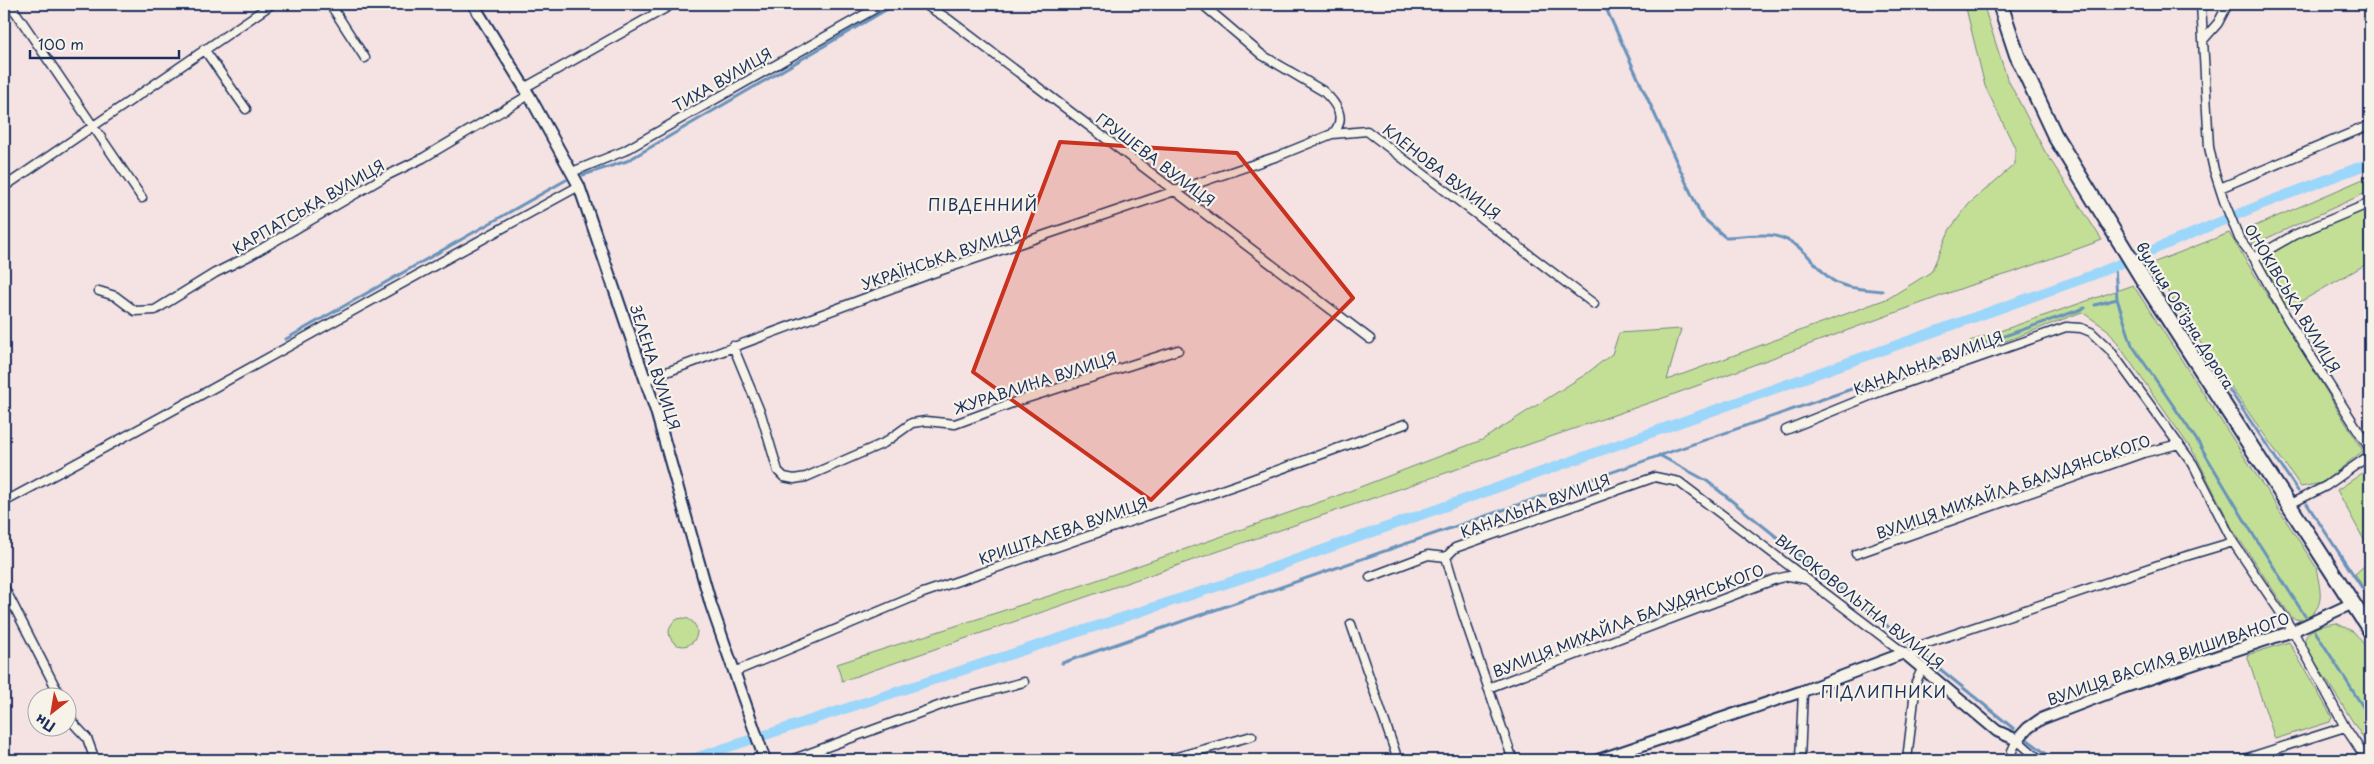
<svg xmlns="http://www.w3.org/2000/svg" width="2374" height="764" font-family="'Playpen Sans',sans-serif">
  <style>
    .green { fill: #c3df96; stroke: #6f877a }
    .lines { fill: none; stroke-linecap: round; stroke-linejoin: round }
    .stream { stroke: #6893bc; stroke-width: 3 }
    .canal { stroke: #9bd6fb; stroke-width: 10 }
    .minor-casing { stroke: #1b2f5e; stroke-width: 11 }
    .tertiary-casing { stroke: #1b2f5e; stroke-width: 14 }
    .trunk-casing { stroke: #1b2f5e; stroke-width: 18 }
    .minor { stroke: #f7f3e8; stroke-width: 8 }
    .tertiary { stroke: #f7f3e8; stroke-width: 10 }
    .trunk { stroke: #f7f3e8; stroke-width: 14 }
    .marked { fill: #c8321e; fill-opacity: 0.2; stroke: #c8321e; stroke-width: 4; stroke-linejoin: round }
    .labels { text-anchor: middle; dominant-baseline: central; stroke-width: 4.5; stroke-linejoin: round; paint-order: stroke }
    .street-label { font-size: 15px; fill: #1b2f5e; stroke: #f7f3e8 }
    .neighbourhood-label { font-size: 16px; letter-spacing: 1px; fill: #1b2f5e; stroke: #f7f3e8 }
  </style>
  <rect width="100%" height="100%" fill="#f5e2e2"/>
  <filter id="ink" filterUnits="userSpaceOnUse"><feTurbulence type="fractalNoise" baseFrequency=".02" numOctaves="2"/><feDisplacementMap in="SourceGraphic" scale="10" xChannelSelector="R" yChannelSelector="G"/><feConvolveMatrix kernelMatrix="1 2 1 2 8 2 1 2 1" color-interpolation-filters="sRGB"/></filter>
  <g filter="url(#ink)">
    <path class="green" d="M1965 4H1983L2007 78 2044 150 2102 240 2011 273 1968 286 1669 396 842 681 837 664 1077 587 1334 497 1482 440 1586 374 1612 354 1619 333 1681 329 1667 380 1889 298 1931 272 1950 229 1969 204 2015 164V148L1985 86Z
      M2370 176V191L2252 245 2246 230Z
      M2370 203V262L2284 311 2254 258 2294 235Z
      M2229 233 2363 451 2322 483 2301 487 2211 359 2150 264Z
      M2133 285 2316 567C2320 592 2327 605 2304 621L2292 618 2233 530 2196 456 2108 330 2082 312 1998 344 1966 349 1971 341Z
      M2370 468V551L2337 490Z
      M2370 561V598L2355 574Z
      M669 632a14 14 0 1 1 28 0a14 14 0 1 1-28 0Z
      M2336 623 2354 632 2370 652V749L2304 644C2306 627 2321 626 2336 623Z
      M2289 642 2332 717 2330 722 2275 739 2247 655Z"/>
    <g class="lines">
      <path class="stream" d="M1604 4 1702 217 1725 237C1739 237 1762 233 1775 236 1800 241 1811 261 1827 276 1840 289 1865 289 1882 291
        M583 175 627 161 896 4
        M2115 266 2117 299 2132 345 2198 442 2254 536 2305 616
        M2095 305 2117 299
        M286 339 566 180
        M2222 379 2298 491
        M1659 455 1707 481 1911 645
        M2307 504 2370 600
        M2315 631 2370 718
        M1924 656 2014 729
        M1062 663 2085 308
        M2028 740 2054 760
        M709 754 710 760"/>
      <path class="canal" d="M689 760 1261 572 2093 275 2265 203 2370 163"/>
      <g class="minor-casing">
        <path id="minor" d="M10 4 142 198
          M330 4 365 58
          M924 4 948 19 1370 339
          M1202 4 1262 55 1323 91C1336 103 1348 119 1332 134L1367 131 1594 304
          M2201 4 2209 147 2214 170 2224 201 2239 238 2254 258 2288 320 2370 449
          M2215 4 2225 8
          M2203 40 2218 23 2228 4
          M204 49 246 109
          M524 88 673 4
          M572 172 624 151 883 4
          M4 187 272 4
          M2220 188 2370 125
          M2254 258 2294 235 2370 203
          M99 291 115 296 135 311 155 310 215 273 251 255 386 176 423 158 529 95
          M733 346 761 414 778 471 784 477 794 479 806 477 884 443 912 423 926 421 955 424 1015 402 1178 350
          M645 380 930 274 1278 156 1332 134
          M1786 430 1877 393 2066 327 2081 328 2091 332 2110 350 2193 464 2233 542 2293 631 2345 727 2367 760
          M4 502C197 399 387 291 579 186
          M2288 505 2326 486 2370 455
          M1856 554 2143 453 2179 444
          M1446 557 1463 614 1513 760
          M1370 577 1428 555 1446 557 1455 548 1655 477 1679 482 1904 653
          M4 587 60 696
          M1351 624 1398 760
          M1911 658 1922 645 2173 560 2233 542
          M734 672 923 593 1242 483 1405 424
          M1488 688 1776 579 1789 576 1805 579
          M68 712 73 723 87 738 95 760
          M791 760 952 701 1024 682
          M1166 760 1252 736
          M1800 760 1803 691
          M1907 760 1916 682 1923 667
          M2011 760 2012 751 2017 740 2040 760
          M2241 760 2345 727"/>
      </g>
      <g class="tertiary-casing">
        <path id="tertiary" d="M473 4 529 95 579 186 656 411 711 605 765 760
          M1598 760 1803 691 1904 653 1997 731 2017 740 2028 728 2041 719 2122 688 2293 631 2353 603"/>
      </g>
      <g class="trunk-casing">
        <path id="trunk" d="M2000 4 2017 55 2055 136 2147 286 2370 630"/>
      </g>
      <use href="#minor" class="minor"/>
      <use href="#tertiary" class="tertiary"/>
      <use href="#trunk" class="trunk"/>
    </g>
  </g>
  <path class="marked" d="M1060 142 1237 153 1353 298 1151 500 973 372Z"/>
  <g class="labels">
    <g class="street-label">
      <text transform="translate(722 79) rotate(-30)">ТИХА ВУЛИЦЯ</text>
      <text transform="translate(1156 159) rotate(37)">ГРУШЕВА ВУЛИЦЯ</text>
      <text transform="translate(1442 171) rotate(38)">КЛЕНОВА ВУЛИЦЯ</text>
      <text transform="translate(308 206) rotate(-30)">КАРПАТСЬКА ВУЛИЦЯ</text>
      <text transform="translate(941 257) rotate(-19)">УКРАЇНСЬКА ВУЛИЦЯ</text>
      <text transform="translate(2293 298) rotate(59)">ОНОКІВСЬКА ВУЛИЦЯ</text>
      <text transform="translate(2186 315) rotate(58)">вулиця Обʼїзна Дорога</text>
      <text transform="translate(1928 362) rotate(-20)">КАНАЛЬНА ВУЛИЦЯ</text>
      <text transform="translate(656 367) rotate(72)">ЗЕЛЕНА ВУЛИЦЯ</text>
      <text transform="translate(1035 382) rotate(-18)">ЖУРАВЛИНА ВУЛИЦЯ</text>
      <text transform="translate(2013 486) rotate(-19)">ВУЛИЦЯ МИХАЙЛА БАЛУДЯНСЬКОГО</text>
      <text transform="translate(1535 505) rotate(-20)">КАНАЛЬНА ВУЛИЦЯ</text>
      <text transform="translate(1063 530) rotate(-19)">КРИШТАЛЕВА ВУЛИЦЯ</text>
      <text transform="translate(1860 601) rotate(38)">ВИСОКОВОЛЬТНА ВУЛИЦЯ</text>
      <text transform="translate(1628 620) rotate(-21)">ВУЛИЦЯ МИХАЙЛА БАЛУДЯНСЬКОГО</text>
      <text transform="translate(2168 658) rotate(-19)">ВУЛИЦЯ ВАСИЛЯ ВИШИВАНОГО</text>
    </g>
    <g class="neighbourhood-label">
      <text x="983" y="204">ПІВДЕННИЙ</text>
      <text x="1884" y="691">ПІДЛИПНИКИ</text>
    </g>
  </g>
  <rect width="2374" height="764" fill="none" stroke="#f7f3e8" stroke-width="20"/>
  <rect x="10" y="10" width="2354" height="744" fill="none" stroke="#1b2f5e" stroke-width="2" filter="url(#ink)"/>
  <g transform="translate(52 712) rotate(211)"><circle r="24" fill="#f7f3e8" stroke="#9fa5b1"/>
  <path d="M0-4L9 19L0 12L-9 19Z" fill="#c8321e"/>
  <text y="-8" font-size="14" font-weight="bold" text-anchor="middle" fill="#1b2f5e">Пн</text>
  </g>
  <path d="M30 50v8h149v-8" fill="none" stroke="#1b2f5e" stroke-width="2.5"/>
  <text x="38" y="50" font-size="15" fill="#1b2f5e" stroke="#f7f3e8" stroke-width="4" paint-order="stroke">100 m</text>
</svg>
